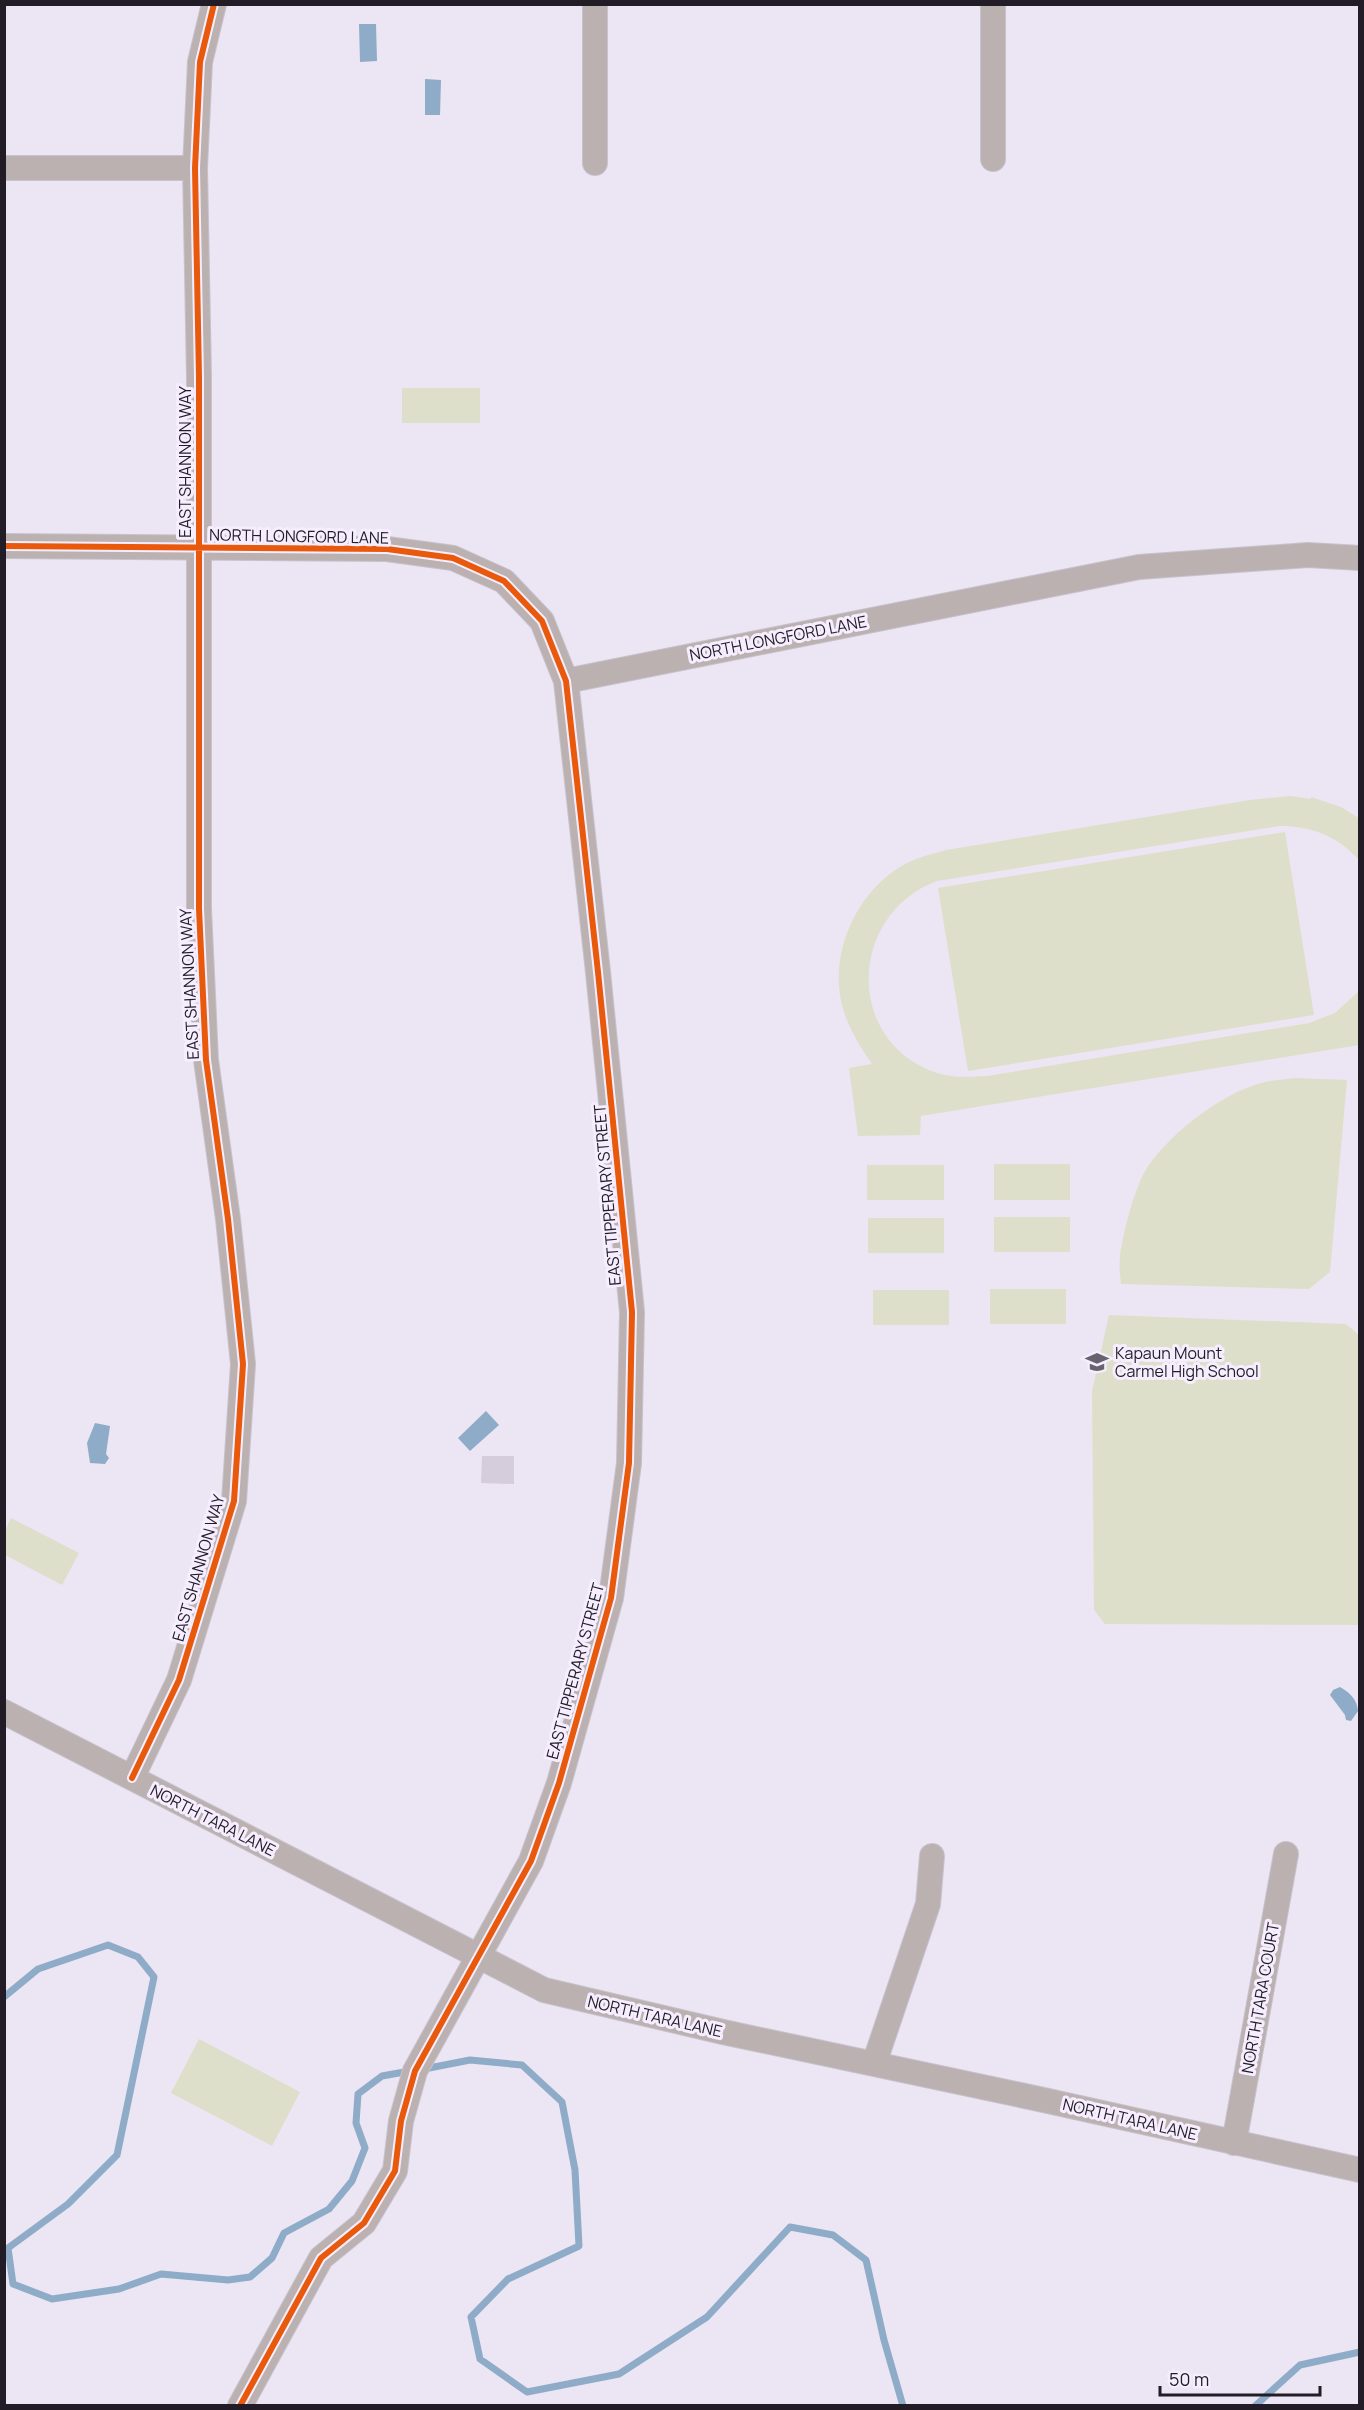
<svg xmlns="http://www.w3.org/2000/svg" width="1364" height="2410" font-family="Manrope,sans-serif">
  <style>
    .green { fill: #dedfca }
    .water { fill: #8eacc8 }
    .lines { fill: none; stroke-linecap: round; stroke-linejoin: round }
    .stream { stroke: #8eacc8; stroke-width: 7 }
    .building { fill: #d5cddc }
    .minor-casing { stroke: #c7c2cd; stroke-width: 26 }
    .minor { stroke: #bab1b0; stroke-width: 24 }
    .cycleway-casing { stroke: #f6eeff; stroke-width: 10 }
    .cycleway { stroke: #e8590c; stroke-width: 6 }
    .labels { text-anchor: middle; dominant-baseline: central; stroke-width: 6; stroke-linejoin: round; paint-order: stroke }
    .street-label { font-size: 16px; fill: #211c26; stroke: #f6eeff }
    .poi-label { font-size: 16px; fill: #211c26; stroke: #f6eeff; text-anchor: start }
  </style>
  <rect width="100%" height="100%" fill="#ece5f3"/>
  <path class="green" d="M402 388H480V423H402Z
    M1291 796 1311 799V797L1341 807 1359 818V860C1338 836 1311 826 1279 826L937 881C848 914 844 1042 937 1073 953 1078 970 1077 987 1076L1309 1023 1335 1013 1359 991V1045L921 1116 920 1135 858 1136 849 1068 872 1064C856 1041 840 1014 839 985 836 937 864 885 907 863 919 857 932 854 946 850L1250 800Z
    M1285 832 1314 1015 968 1071 938 888Z
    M1294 1078 1347 1080 1330 1272 1309 1289 1121 1284C1120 1275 1119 1266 1120 1257 1122 1236 1134 1191 1144 1173 1164 1138 1219 1095 1258 1084 1269 1080 1282 1080 1294 1078Z
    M994 1164H1070V1200H994Z
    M867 1165H944V1200H867Z
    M994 1217H1070V1252H994Z
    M868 1218H944V1253H868Z
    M990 1289H1066V1324H990Z
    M873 1290H949V1325H873Z
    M1109 1315 1346 1324 1359 1335V1625L1105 1624 1094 1610 1092 1391Z
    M11 1518 79 1553 62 1585 5 1555V1531Z
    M199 2039 300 2092 272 2146 171 2093Z"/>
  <path class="water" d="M359 24H376L377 61 360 62Z
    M425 79 441 80 440 115H425Z
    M486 1411 499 1425 470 1451 458 1438Z
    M95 1423 110 1426 106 1454 109 1458 105 1464 90 1463 87 1443Z
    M1340 1687C1350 1693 1357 1699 1358 1711L1351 1721 1346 1720 1345 1715 1330 1695 1333 1690Z"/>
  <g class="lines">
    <path class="stream" d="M4 1997 38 1969 108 1945 138 1957 154 1977 117 2155 68 2204 8 2248 13 2284 52 2299 119 2289 161 2274 228 2280 250 2277 272 2258 284 2233 329 2209 352 2181 365 2148 356 2123 358 2094 382 2076 410 2071
      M424 2069 470 2060 522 2065 562 2102 575 2170 579 2246 508 2279 471 2317 480 2359 527 2392 619 2374 707 2317 790 2227 833 2235 866 2260 884 2340 903 2406
      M1255 2406 1300 2365 1360 2352"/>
  </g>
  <path class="building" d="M482 1456H514V1484L481 1483Z"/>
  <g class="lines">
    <g class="minor-casing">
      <path id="minor" d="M595 4V163
        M993 4V159
        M4 168H195
        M4 546 387 549 453 558 504 581 542 621 566 681 598 972 632 1312 629 1463 611 1598 559 1783 531 1861 415 2071 401 2121 395 2171 364 2223 321 2258 240 2406
        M566 681 1139 567 1308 555 1360 558
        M4 1712 544 1990 723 2032 1039 2099 1360 2170
        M132 1778 179 1680 234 1501 243 1364 228 1219 206 1060 199 909V377L195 168 200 62 214 4
        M874 2064 928 1904 932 1856
        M1234 2143 1286 1854"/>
    </g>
    <use href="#minor" class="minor"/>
    <g class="cycleway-casing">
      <path id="cycleway" d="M4 546 387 549 453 558 504 581 542 621 566 681 598 972 632 1312 629 1463 611 1598 559 1783 531 1861 415 2071 401 2121 395 2171 364 2223 321 2258 240 2406
        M132 1778 179 1680 234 1501 243 1364 228 1219 206 1060 199 909V377L195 168 200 62 214 4"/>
    </g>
    <use href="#cycleway" class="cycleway"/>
  </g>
  <defs>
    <g id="school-bare" transform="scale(1.8)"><path d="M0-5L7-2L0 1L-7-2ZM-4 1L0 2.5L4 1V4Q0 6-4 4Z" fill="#68626e" stroke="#f6eeff" stroke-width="2.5" paint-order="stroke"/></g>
  </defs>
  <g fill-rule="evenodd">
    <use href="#school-bare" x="1097" y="1362"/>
  </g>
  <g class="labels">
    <g class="street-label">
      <text transform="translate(185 462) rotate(-90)">EAST SHANNON WAY</text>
      <text transform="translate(299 536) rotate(1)">NORTH LONGFORD LANE</text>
      <text transform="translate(778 638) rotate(-11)">NORTH LONGFORD LANE</text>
      <text transform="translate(189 984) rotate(-93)">EAST SHANNON WAY</text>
      <text transform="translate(607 1195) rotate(-95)">EAST TIPPERARY STREET</text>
      <text transform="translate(198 1568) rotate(-74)">EAST SHANNON WAY</text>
      <text transform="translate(575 1671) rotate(-75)">EAST TIPPERARY STREET</text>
      <text transform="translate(213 1820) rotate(27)">NORTH TARA LANE</text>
      <text transform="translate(1260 1998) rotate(-80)">NORTH TARA COURT</text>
      <text transform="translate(655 2016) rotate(13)">NORTH TARA LANE</text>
      <text transform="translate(1130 2119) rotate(13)">NORTH TARA LANE</text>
    </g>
    <g class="poi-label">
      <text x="1115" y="1353">Kapaun Mount<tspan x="1115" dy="18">Carmel High School</tspan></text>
    </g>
  </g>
  <rect width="1364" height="2410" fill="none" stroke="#211c26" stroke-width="12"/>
  <path d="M1160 2386v9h160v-9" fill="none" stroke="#211c26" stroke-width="3"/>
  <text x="1169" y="2386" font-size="18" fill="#211c26" stroke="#f6eeff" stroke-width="4.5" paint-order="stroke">50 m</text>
</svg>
